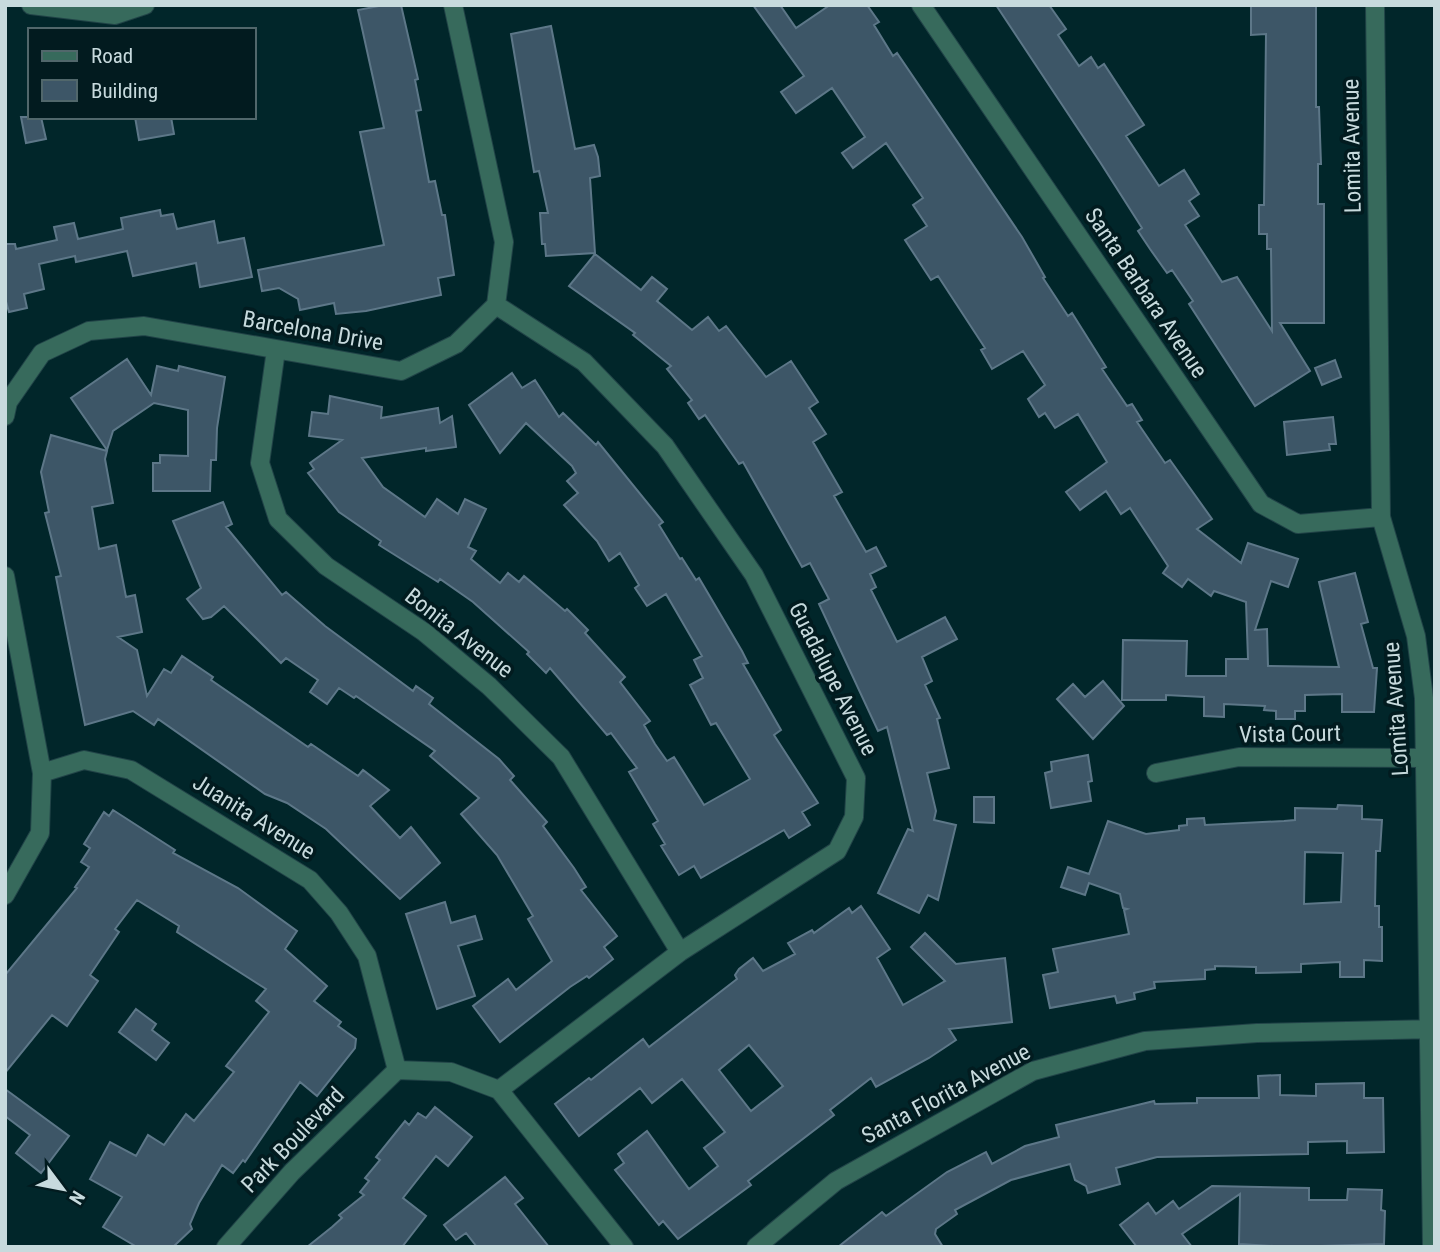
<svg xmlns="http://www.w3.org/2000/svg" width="1440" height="1252" font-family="'Roboto Condensed',sans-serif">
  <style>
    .building { fill: #3d5667; stroke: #5d7788; stroke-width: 2; fill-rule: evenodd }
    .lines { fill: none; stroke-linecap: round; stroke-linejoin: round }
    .minor-casing { stroke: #214347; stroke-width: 20 }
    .minor { stroke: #376a5c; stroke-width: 18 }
    .labels { text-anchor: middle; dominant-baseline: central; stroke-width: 7; stroke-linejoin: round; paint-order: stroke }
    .street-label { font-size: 23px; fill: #c7dadd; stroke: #021b1f }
  </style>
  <rect width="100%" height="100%" fill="#01262a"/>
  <path class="building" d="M384 5H401L418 79 415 80 421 110 416 111 429 182 435 181 442 215H445L454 275 438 278 441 295 366 311 336 314 334 303 300 310 298 299 279 288 262 291 258 270 384 245 360 132 384 128 358 10Z
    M753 5H780L796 28 830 5H867L879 22 874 25 893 56 897 53 1022 237 1045 277 1043 278 1068 316 1072 313 1106 367 1102 369 1127 406 1132 404 1142 420 1137 422 1165 463 1170 460 1212 519 1197 529 1241 563 1248 543 1298 559 1288 587 1271 581 1255 630 1267 629 1268 666 1339 667 1319 582 1355 573 1368 622 1361 624 1373 668H1377L1374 712H1342V694L1305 695V711H1295V719H1276V711L1264 710 1265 706 1224 704V717L1204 716V697L1166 695V700H1122L1123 640 1187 641 1186 676H1226V659H1248L1246 602 1214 591 1211 596 1188 579 1182 587 1163 573 1168 566 1130 508 1121 514 1106 491 1080 510 1066 492 1107 462 1078 414 1055 428 1045 413 1039 417 1028 399 1045 385 1023 351 992 369 981 350 985 348 938 276 931 280 905 240 927 226 913 205 923 198 886 143 853 168 842 153 865 137 832 88 796 113 781 92 804 76Z
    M996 5H1049L1066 29 1058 35 1079 66 1091 57 1098 68 1104 64 1144 125 1126 136 1159 186 1184 170 1199 194 1189 201 1199 216 1185 225 1222 282 1237 277 1272 331 1271 249H1267V234H1259V205H1264L1266 34 1251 35V5H1316V107H1319L1321 164H1318V204H1324V323H1280L1310 371 1255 406 1189 304 1193 301 1172 270 1167 273 1150 249 1138 231 1142 228 1100 162Z
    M551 26 575 149 594 145 598 157 600 176 590 178 595 253 546 256 545 244H542L540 213H548L539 171 534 172 511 34Z
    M21 117H41L46 139 26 143Z
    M135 117H171L174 134 139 140Z
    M160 210 161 216 173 214 177 229 214 221 218 243 244 238 252 277 200 287 196 263 133 276 127 251 76 262 75 256 39 264 44 289 24 294 27 308 9 312 5 298V244H15L16 249 57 240 54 227 74 223 78 239 123 229 121 218Z
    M595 254 641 290 652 277 667 289 657 301 692 330 708 317 719 331 726 326 766 377 791 361 818 402 809 408 826 434 813 442 842 492 834 496 866 552 876 547 886 566 870 574 876 587 871 590 897 642 945 617 957 639 922 657 932 681 925 685 940 718 937 719 949 768 927 773 936 811 934 820 956 825 938 900 928 895 919 913 878 893 908 829 913 831 887 727 878 731 819 604 829 599 810 563 802 567 743 462 739 464 705 415 699 419 688 403 692 400 667 369 671 366 633 335 635 333 569 286Z
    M127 359 151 395 157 366 178 371 179 366 225 377 217 428 216 460H211L210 491H153V463H160V455L188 456V410L154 403 113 431 107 450 71 398Z
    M1335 360 1341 377 1322 385 1315 368Z
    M512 373 522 388 535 380 559 417 563 413 596 445 598 442 663 522 659 525 680 559 682 558 696 580 699 578 742 651 748 663 743 664 781 730 774 735 818 803 802 812 810 825 789 838 784 830 701 878 694 866 679 875 661 846 665 844 653 824 658 821 629 772 637 768 611 733 607 735 550 668 546 673 527 654 529 652 473 602 440 579 438 582 379 545 381 541 339 512 308 473 314 469 310 463 342 440 309 436 312 412 328 414 330 396 382 407 381 418 438 408 440 423 452 416 456 447 426 451V448L362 458 383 487 425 517 437 499 458 514 465 499 486 509 468 547 476 551 471 559 500 583 508 573 519 582 524 576 565 611 567 609 588 630 585 633 625 677 620 682 650 721 644 725 655 744 667 761 674 757 704 805 750 779 716 723 711 725 690 685 703 678 694 660 702 656 666 594 647 606 635 588 639 585 620 553 609 561 597 541 564 505 578 493 567 481 576 473 572 466 526 423 500 453 469 405Z
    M1333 417 1336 444H1329L1330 450 1287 455 1284 422Z
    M51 435 107 451 105 459 113 503 92 507 99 549 116 545 126 597 135 595 142 632 118 637 137 650 147 696 164 669 171 673 182 656 213 677 211 680 308 747 311 744 358 776 363 770 389 790 370 806 400 838 411 827 440 863 400 899 326 829 287 803 265 794 158 719 154 725 133 711 85 725 56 577 61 576 45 513 49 512 41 472Z
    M223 502 232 524 226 527 282 595 286 592 325 626 413 691 416 686 433 698 429 704 499 759 514 776 510 780 547 822 543 826 574 868 586 887 581 890 617 936 604 947 613 959 589 978 587 976 570 987 500 1042 473 1006 508 979 516 990 552 961 528 919 533 916 497 855 461 814 479 798 430 756 435 751 356 696 354 698 339 688 327 704 310 692 318 680 286 658 281 663 224 606 211 617 203 619 187 599 201 588 173 521Z
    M1103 681 1124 706 1093 739 1057 699 1073 684 1085 697Z
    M1088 755 1092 781 1088 782 1091 801 1051 808 1045 773 1052 771 1051 762Z
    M974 797H994V823L974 822Z
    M1338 805 1362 806V819L1382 820 1380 851H1376L1375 906H1379V927H1382V961L1364 960V977H1340V962L1301 964V972L1256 973V967L1215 966V969L1205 970V979L1154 982 1155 988 1134 993 1135 999 1117 1003 1115 996 1050 1008 1043 975 1058 972 1053 949 1129 934 1124 910 1127 909 1123 908 1120 894 1089 883 1085 895 1061 887 1068 867 1089 874 1108 821 1146 834 1179 830V826L1187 825V819L1204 818 1205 825 1284 821 1295 820V808L1337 809ZM1305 852 1343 853 1341 902 1304 904Z
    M113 810 175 850 173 853 238 888 297 931 285 949 327 986 314 1001 341 1022 338 1026 356 1039 355 1048 317 1096 300 1082 245 1162 243 1160 233 1173 222 1165 199 1203 190 1224 192 1229 173 1247H137L103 1227 122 1197 90 1179 110 1142 136 1156 148 1135 164 1145 186 1114 194 1121 234 1072 226 1066 269 1012 256 1001 266 989 177 932 179 926 137 900 115 929 119 932 90 975 98 981 67 1026 52 1015 5 1073V975L77 888 75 887 89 867 81 862 90 848 84 844 104 812 109 816Z
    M445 902 451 923 475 916 482 939 458 946 475 996 437 1009 406 914Z
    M861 906 890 949 877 958 903 1005 945 981 911 947 925 933 956 964 1005 958 1012 1022 949 1029 956 1040 929 1058 876 1087 871 1078 830 1110 834 1115 748 1181 751 1185 678 1239 663 1221 659 1225 615 1170 624 1163 618 1154 647 1131 689 1189 718 1166 704 1148 725 1132 682 1079 652 1103 640 1088 579 1136 555 1104 589 1078 591 1080 643 1039 649 1047 737 979 735 975 739 969 753 958 763 971 795 954 788 943 812 930 814 933 849 908 852 913ZM749 1045 783 1086 751 1111 719 1070Z
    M136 1009 156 1024 152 1030 169 1043 156 1060 119 1032Z
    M1280 1075V1095L1316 1096V1084L1364 1083V1098H1383L1384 1152 1347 1153V1141L1308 1142V1154L1157 1157 1116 1168 1120 1184 1088 1193 1086 1186 1075 1180 1070 1164 1011 1180 955 1210 957 1214 936 1229 935 1234 943 1247H838L882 1212 886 1216 947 1172 986 1152 992 1164 1025 1146 1059 1137 1056 1125 1154 1101 1155 1104 1197 1103V1098H1259L1258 1076Z
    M5 1089 69 1136 41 1173 16 1153 30 1135 5 1116Z
    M435 1107 472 1137 448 1166 436 1156 403 1198 426 1216 402 1247H307L332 1227 342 1218 339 1215 364 1195 360 1192 369 1181 365 1178 380 1160 376 1157 405 1121 409 1125 418 1113 426 1118Z
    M505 1177 523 1198 515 1204 549 1247H477L466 1233 456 1240 444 1225Z
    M1212 1186 1309 1188V1200H1347L1348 1189 1382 1190 1381 1210 1385 1211 1384 1244 1289 1247 1239 1244 1240 1194 1182 1234 1192 1247H1137L1120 1225 1148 1203 1156 1214 1173 1201 1179 1209Z"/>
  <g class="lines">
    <g class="minor-casing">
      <path id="minor" d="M31 5 115 15 145 5
        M921 5 1261 504 1298 524 1381 517
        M1375 5 1381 517 1416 636 1424 698 1432 1247
        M496 305 584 362 665 446 754 575 856 778 854 817 837 851 680 952 499 1090
        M276 350 260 463 278 519 326 566 424 632 489 686 561 757 680 952
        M5 416 8 402 42 353 89 331 144 326 401 371 456 344 496 305 504 242 453 5
        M5 576 42 773 40 833 5 895
        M42 773 84 760 131 770 310 880 339 913 367 956 397 1070 451 1072 499 1090 624 1247
        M1156 773 1239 757 1426 758
        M226 1247 292 1172 397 1070
        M756 1247 836 1181 1033 1071 1145 1041 1257 1033 1435 1029"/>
    </g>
    <use href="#minor" class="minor"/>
  </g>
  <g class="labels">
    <g class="street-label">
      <text transform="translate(1352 146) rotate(-91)">Lomita Avenue</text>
      <text transform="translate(1146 293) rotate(56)">Santa Barbara Avenue</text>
      <text transform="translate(313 331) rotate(10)">Barcelona Drive</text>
      <text transform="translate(459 633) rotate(38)">Bonita Avenue</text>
      <text transform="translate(833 679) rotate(63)">Guadalupe Avenue</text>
      <text transform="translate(1396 709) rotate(-94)">Lomita Avenue</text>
      <text transform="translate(1290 734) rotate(-1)">Vista Court</text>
      <text transform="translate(254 817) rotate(32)">Juanita Avenue</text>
      <text transform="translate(946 1094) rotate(-28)">Santa Florita Avenue</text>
      <text transform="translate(293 1140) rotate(-46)">Park Boulevard</text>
    </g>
  </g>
  <rect width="1440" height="1252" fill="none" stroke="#c7dadd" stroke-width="14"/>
  <rect x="28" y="28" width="228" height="91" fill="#021b1f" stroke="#51676b" stroke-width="2"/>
  <rect x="42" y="51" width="35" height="10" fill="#376a5c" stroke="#51676b" stroke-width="2"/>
  <text x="91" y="63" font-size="21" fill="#c7dadd">Road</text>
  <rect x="42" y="80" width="35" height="21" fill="#3d5667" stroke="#51676b" stroke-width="2"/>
  <text x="91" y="98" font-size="21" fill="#c7dadd">Building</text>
  <g transform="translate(63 1189) rotate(122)" stroke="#021b1f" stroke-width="5" paint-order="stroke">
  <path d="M0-5L12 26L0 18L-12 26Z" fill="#c7dadd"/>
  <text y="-10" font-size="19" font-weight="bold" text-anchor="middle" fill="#c7dadd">N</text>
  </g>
</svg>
